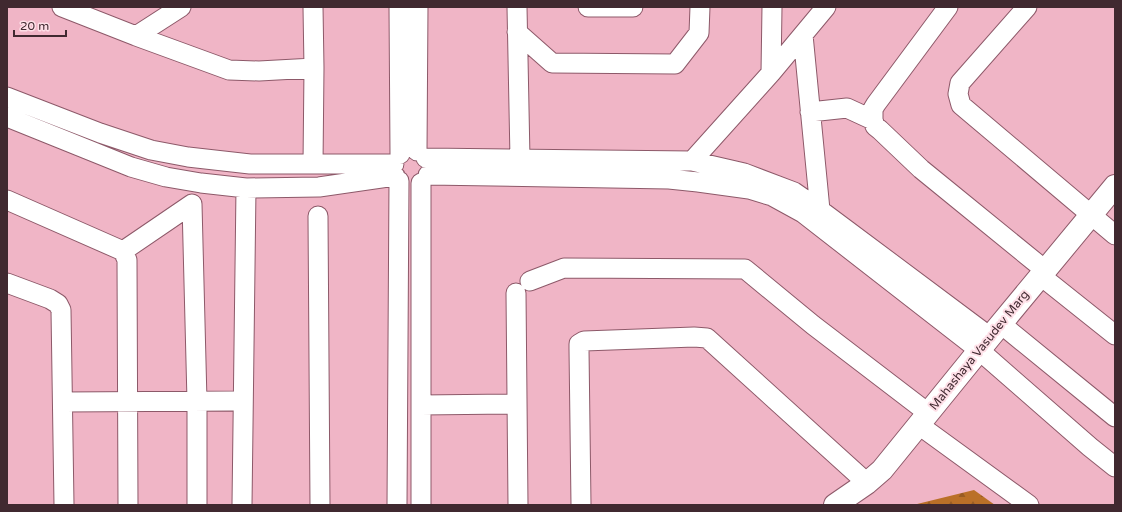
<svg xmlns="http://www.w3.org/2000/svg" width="1122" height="512" font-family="'Varela Round',sans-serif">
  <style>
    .forest { fill: url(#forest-firs) }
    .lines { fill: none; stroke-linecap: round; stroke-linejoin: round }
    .minor-casing { stroke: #8d5969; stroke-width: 21 }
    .tertiary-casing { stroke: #8d5969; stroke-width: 24 }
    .minor { stroke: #fff; stroke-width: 19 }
    .tertiary { stroke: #fff; stroke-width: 22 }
    .labels { text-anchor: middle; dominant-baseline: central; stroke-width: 4; stroke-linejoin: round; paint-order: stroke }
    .street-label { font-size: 12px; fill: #402930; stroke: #fedfe7 }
  </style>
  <defs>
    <pattern id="forest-firs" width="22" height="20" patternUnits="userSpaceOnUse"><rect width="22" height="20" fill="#ba7028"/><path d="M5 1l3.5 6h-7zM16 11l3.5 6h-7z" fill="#995c23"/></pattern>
  </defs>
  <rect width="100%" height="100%" fill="#f0b5c6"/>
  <path class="forest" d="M974 490 995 505H913Z"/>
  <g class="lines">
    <g class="minor-casing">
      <path id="minor" d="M62 7 136 36 229 70 259 71 314 68 313 7
        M399 7 400 154
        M517 7 520 159
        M588 7H633
        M948 7 876 104 873 109V120L875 126 880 130 921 169 1045 270
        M1027 7 960 83 958 94 961 105 1115 235
        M517 32 552 63 675 64 699 33 700 7
        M803 35 820 210
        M136 36 181 7
        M771 73 826 7
        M7 97 100 133 151 150 188 157 250 164H394
        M810 112 847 108 873 120
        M7 117 131 167 166 177 201 183 246 188 319 187 395 176
        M417 151 418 7
        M426 158 692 161 744 173 794 192 820 210 990 337
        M692 161 771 73 772 7
        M313 164 314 68
        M428 175 669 179 698 182 749 189 772 196 803 213 979 350 1090 447 1115 467
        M421 183V505
        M7 200 123 251 127 260 128 505
        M192 204 197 401V505
        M318 216 320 505
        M123 251 192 204
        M1041 276 1115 335
        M530 281 564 268 745 269 813 325 928 413
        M7 283 50 299 58 304 61 310 64 505
        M516 293 518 505
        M1001 324 1115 417
        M63 402 233 401
        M421 405 517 404
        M919 425 1029 505
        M242 505 246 188
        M397 505 399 181
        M581 505 579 349V344L584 341 694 337 707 338 867 483"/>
    </g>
    <g class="tertiary-casing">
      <path id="tertiary" d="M835 505 867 483 882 470 990 337 1115 186"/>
    </g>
    <use href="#minor" class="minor"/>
    <use href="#tertiary" class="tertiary"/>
  </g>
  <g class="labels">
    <g class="street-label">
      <text transform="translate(979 350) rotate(-51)">Mahashaya Vasudev Marg</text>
    </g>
  </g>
  <rect width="1122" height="512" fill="none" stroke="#402930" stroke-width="16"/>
  <path d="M14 30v6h52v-6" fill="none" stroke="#402930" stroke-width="2"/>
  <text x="20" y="30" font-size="12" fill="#402930" stroke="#fedfe7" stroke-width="3" paint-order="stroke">20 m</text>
</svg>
